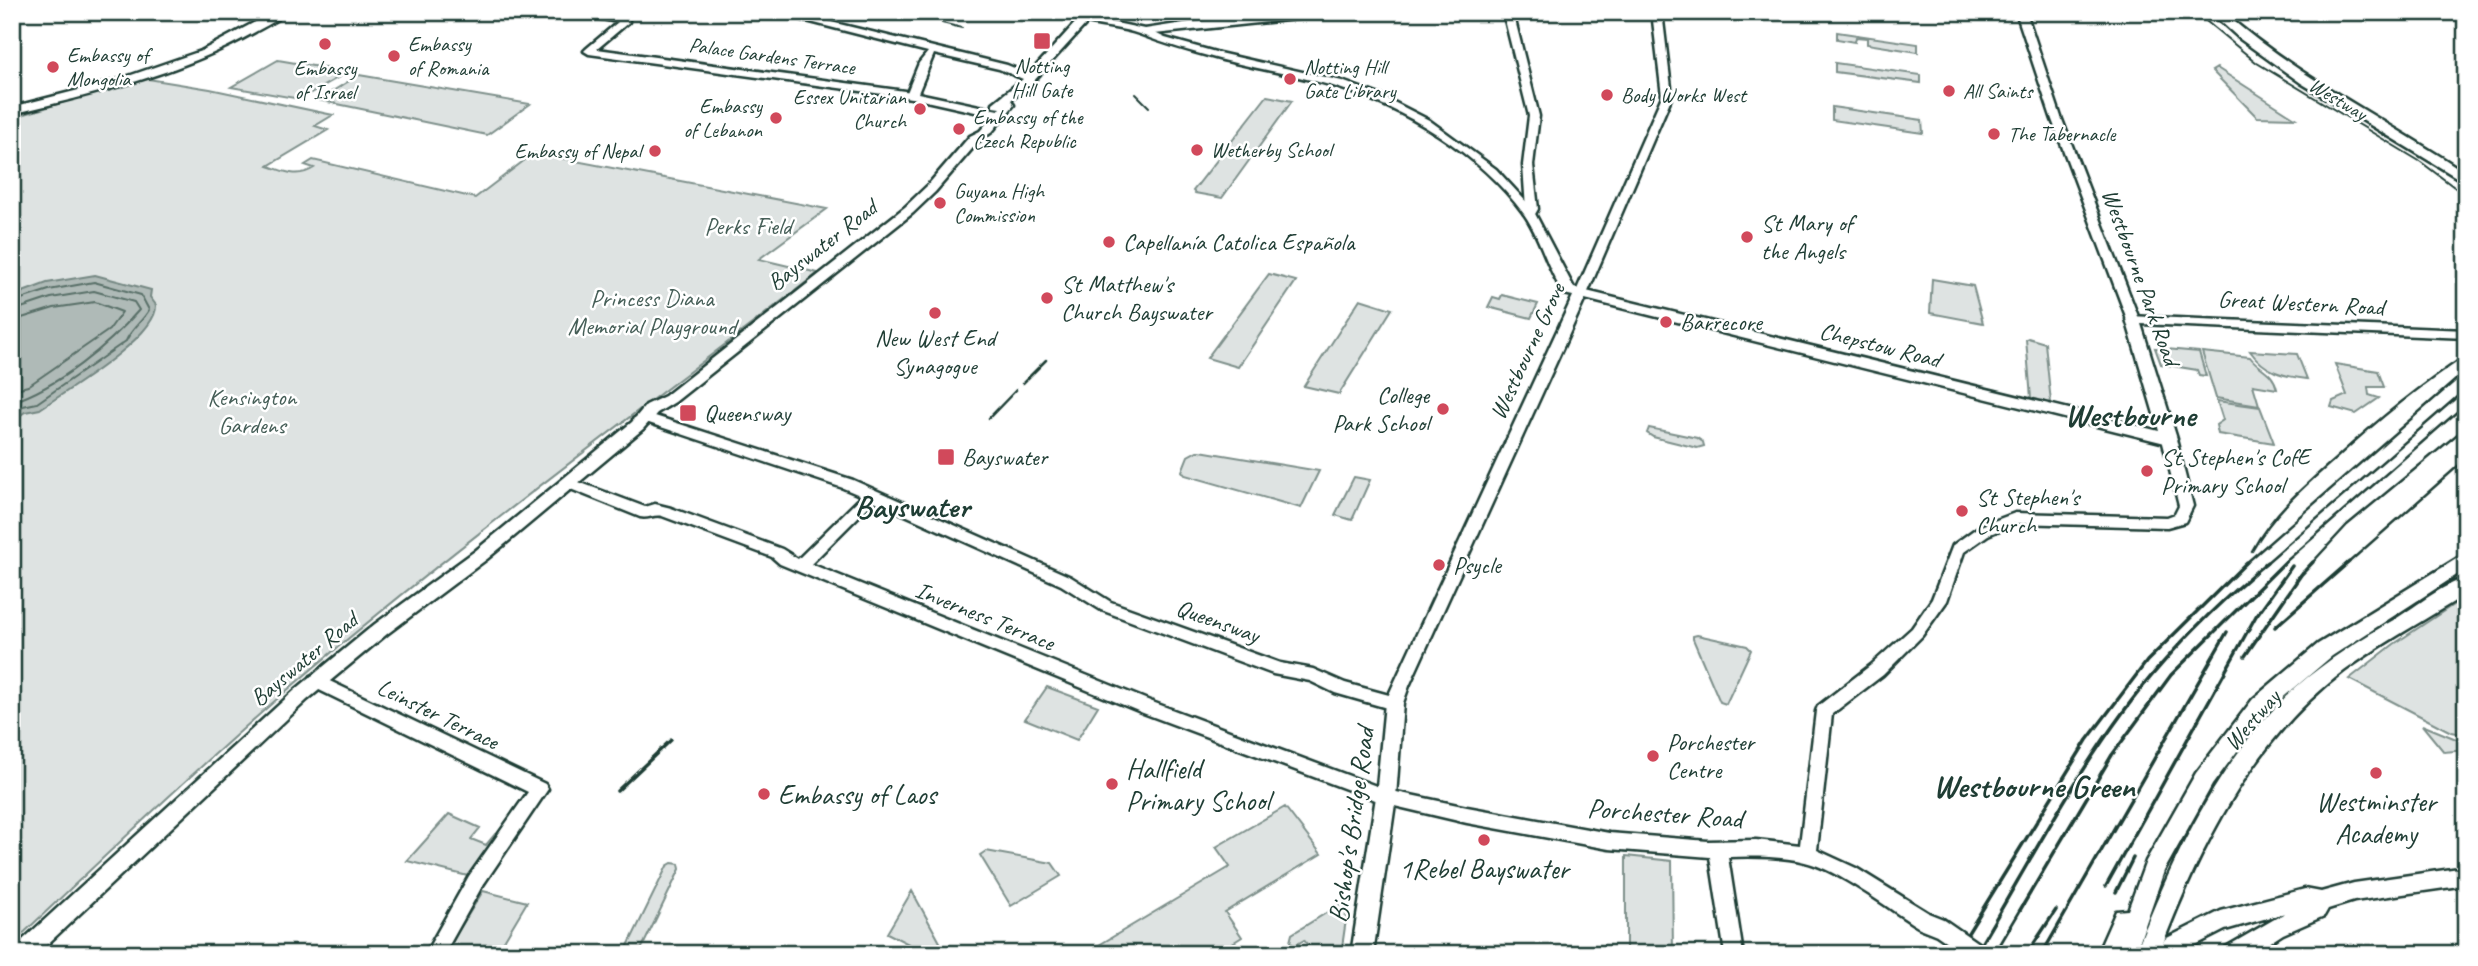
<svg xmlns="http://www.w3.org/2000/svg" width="2478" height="966" font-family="Caveat,sans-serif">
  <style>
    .green { fill: #dee3e2; stroke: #7e908b; stroke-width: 2 }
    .water { fill: #afbab7; stroke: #758883; stroke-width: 2 }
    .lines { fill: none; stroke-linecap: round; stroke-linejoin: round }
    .shore { stroke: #596f68; stroke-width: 2 }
    .secondary-casing { stroke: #1f3d34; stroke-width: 5 }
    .primary-casing { stroke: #1f3d34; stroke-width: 5 }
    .highway-casing { stroke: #1f3d34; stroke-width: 5 }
    .secondary { fill: #fff; fill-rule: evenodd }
    .primary { fill: #fff; fill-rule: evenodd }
    .highway { fill: #fff; fill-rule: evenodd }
    .rail-far2 { stroke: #1f3d34; stroke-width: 2 }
    .rail-far1 { stroke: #1f3d34; stroke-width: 2.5 }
    .rail { stroke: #1f3d34; stroke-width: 3.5 }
    .secondary-bridge-casing { stroke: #1f3d34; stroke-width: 22; stroke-linecap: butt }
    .secondary-bridge { stroke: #fff; stroke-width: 17 }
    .poi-dot { fill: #d1495b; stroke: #fff; stroke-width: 2.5 }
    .labels { text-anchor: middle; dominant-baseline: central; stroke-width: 5; stroke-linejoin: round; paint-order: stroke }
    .far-poi-label { font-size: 21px; fill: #1f3d34; stroke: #fff; text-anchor: start }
    .far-street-label { font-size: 21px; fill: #1f3d34; stroke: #fff }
    .poi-label { font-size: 24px; fill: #1f3d34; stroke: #fff; text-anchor: start }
    .park-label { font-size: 24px; fill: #455e57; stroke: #fff }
    .street-label { font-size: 24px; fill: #1f3d34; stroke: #fff }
    .near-poi-label { font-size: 28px; fill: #1f3d34; stroke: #fff; text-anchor: start }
    .near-street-label { font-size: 28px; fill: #1f3d34; stroke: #fff }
    .district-label { font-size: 32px; font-weight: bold; fill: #1f3d34; stroke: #fff }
    .near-neighbourhood-label { font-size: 32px; font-weight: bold; fill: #1f3d34; stroke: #fff }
  </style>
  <rect width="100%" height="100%" fill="#fff"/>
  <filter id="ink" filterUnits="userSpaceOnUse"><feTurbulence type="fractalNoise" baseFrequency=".0143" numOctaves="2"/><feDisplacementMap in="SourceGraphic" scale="14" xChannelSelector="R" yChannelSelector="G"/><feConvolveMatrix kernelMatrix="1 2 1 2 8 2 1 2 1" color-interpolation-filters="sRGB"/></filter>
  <g filter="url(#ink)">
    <path class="green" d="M1837 32 1918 44V52L1867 44V38L1856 37 1855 42 1837 39Z
      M278 60 348 72 300 99 231 87Z
      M1835 63 1921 75V83L1835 72Z
      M2217 68 2295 118 2257 117 2212 71Z
      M359 75 530 104 487 135 318 100Z
      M142 78 210 89 333 115 315 126 328 130 268 166C284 171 297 179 314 168L305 165 313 160 475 198 534 153 827 209 759 259 818 273C645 407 460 542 292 686 196 769 104 857 12 944V118Z
      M1267 96 1292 101 1222 198 1195 193 1193 191Z
      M1832 107 1922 120 1923 133 1832 120Z
      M1269 274 1296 281 1238 367 1207 358Z
      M1932 279 1973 286 1983 323 1930 313Z
      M1502 295 1538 304 1531 318 1488 307 1493 297 1500 299Z
      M1360 299 1392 309 1339 394 1304 386Z
      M2028 338 2045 343 2051 403 2031 398 2026 339Z
      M2155 348 2199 352 2206 376 2199 375 2197 370 2161 364Z
      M2250 351 2297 354 2307 379C2282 376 2265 372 2250 351Z
      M2202 352 2250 357C2260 370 2273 371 2277 389L2253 385 2259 405 2216 398Z
      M2335 364 2378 371 2384 387H2368L2369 395 2379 398 2356 414 2331 407 2333 401 2347 395Z
      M2217 401 2260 407 2274 443 2218 434 2216 425 2223 420Z
      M1649 428 1697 438 1703 442 1704 446 1697 448 1653 437 1647 433Z
      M1197 451H1200L1319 471 1301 508 1185 475 1182 471 1188 456Z
      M1354 477 1370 480 1352 520 1335 515Z
      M2456 603 2466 623V735L2451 732 2349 679 2394 644Z
      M1697 635 1747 646 1751 650 1726 704 1720 702 1693 639V636Z
      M1047 687 1098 706 1077 740 1025 719Z
      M2422 725 2466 743V750L2444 752Z
      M1285 807 1321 854 1225 912 1242 937 1215 954H1084L1230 867 1216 847Z
      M449 814 480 828 471 839 486 845 495 834 498 836 468 876 407 861Z
      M986 851 1052 863 1061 876 1011 906 980 855Z
      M1626 856 1672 861 1673 954H1626Z
      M672 863 679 864 680 869 639 954H624L667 866Z
      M483 891 527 902 496 954H444Z
      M912 891 942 946 940 954H928L887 933Z
      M1349 899 1341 954H1314L1304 940 1294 946 1290 942 1292 934Z"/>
    <path class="water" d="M95 275 151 290 150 297 156 305C158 336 68 390 40 409L25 412 12 421V296L47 283Z"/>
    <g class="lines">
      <path class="shore" d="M12 302 49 290 94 282 141 295 149 310C142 322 131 329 126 341L37 403 23 406 12 413
        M12 311 51 298 94 291 134 302 139 310C108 346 58 387 12 402
        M12 321 54 308 95 302 122 312 109 330 28 386 12 390"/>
      <g class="secondary-casing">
        <path id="secondary" d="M563 12H589L629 18V22L597 49 912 92 917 95 912 98 589 54 584 51 586 49 618 22Z
          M1303 12H1338L1334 15 1145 35 1140 32 1145 29 1190 22Z
          M1503 12H1513L1539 116 1533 165 1538 209 1534 216 1530 217 1524 214 1526 209 1523 165 1529 116Z
          M1652 12H1662L1672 96 1587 294 1585 297H1577L1575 294 1662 96Z
          M2016 12H2026L2061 117 2139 319 2137 322 2133 323 2127 319 2051 117Z
          M640 415 655 416 853 480 1071 577 1111 602 1280 663 1313 669 1345 683 1400 698 1402 703 1400 708 1394 710 1335 693 1310 681 1273 674 1101 610 1061 585 874 501 811 564 1155 703 1387 790 1467 807 1609 833 1708 841 1756 840 1800 845 1816 711 1818 706 1871 665 1912 628 1932 599 1953 545 1978 527 2015 513 2167 517 2175 514 2179 506 2162 439 2169 434 2176 439 2193 506 2185 522 2167 527 2016 523 1988 535 1964 552 1947 601 1922 636 1883 675 1832 714 1817 850 1856 868 1932 915 1934 921 1932 927 1925 930 1918 927C1889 909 1837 869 1805 862 1780 856 1753 856 1728 857L1743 954H1725L1710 857 1609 849 1467 823 1386 804 1143 713 780 564 772 557 662 516C654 514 648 519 640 517L563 486 561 483 563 480 568 478 645 507 655 504 671 508 782 549 798 559 862 496 843 488 649 423 635 422 633 419Z
          M317 675 545 784 548 789 481 888 444 954H425L469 876 528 792 311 686 309 681 311 676Z"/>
      </g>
      <g class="primary-casing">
        <path id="primary" d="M274 12H287C278 20 266 26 255 32 181 74 94 94 12 114V107L114 81 201 51Z
          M771 12H790L1007 65 1029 74 1077 21 1072 20V16L1094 12 1092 18 1149 30 1165 38 1219 53 1342 81 1380 95 1429 120 1496 169 1532 208 1574 288 2159 431 2126 319 2128 316 2466 330V338L2141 324 2177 439 2169 444 1585 299 1409 686 1403 703 1396 797 1373 954H1351L1376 797 1385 703 1573 296 1564 294C1547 269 1541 238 1524 214 1478 152 1405 108 1333 86 1296 75 1257 69 1219 59 1192 52 1165 44 1139 34 1123 28 1103 27 1087 23L1031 84 1011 100 1014 105 992 132 978 142 935 192 913 213 675 402 657 413 643 429 487 559 387 634 307 700 37 954H12L15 947 295 690 375 624 475 551 632 422 646 405 665 396 905 207 927 186 970 136 980 131 993 116 908 97 906 95 919 63 928 52ZM934 54 999 69 1023 79 993 103V107L1000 108 998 110 918 93Z
          M2466 867V885L2354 901 2328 909 2324 916 2283 934 2252 954H2223L2226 947 2285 913 2225 930 2178 954 2165 953 2161 946 2165 939 2221 911 2305 889 2321 892 2354 883Z"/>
      </g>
      <g class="highway-casing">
        <path id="highway" d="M2210 12H2223C2297 77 2385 119 2466 173V183L2301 83 2240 39Z
          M2466 553V569L2332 656 2267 711 2212 785 2164 871 2135 954H2097L2116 911 2128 910 2146 861 2196 773 2253 699 2318 644Z
          M2466 578V594C2425 620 2382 643 2344 671 2252 740 2199 849 2159 954H2135C2173 858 2219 758 2296 687 2327 660 2362 638 2397 618 2418 605 2442 585 2466 578Z"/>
      </g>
      <use href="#secondary" class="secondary"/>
      <use href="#primary" class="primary"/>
      <use href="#highway" class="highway"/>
      <path class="rail-far2" d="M2195 12 2257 63 2421 162 2466 196
        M942 23 962 28
        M1136 94 1149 107"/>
      <path class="rail-far1" d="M1101 290 1106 284
        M1023 383 1046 360
        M989 418 1016 390
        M2252 551C2272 514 2303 487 2335 459 2376 421 2419 386 2466 355
        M2245 564 2466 371
        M2265 564 2466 389
        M2283 564 2466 404
        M2311 564 2347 525 2466 427
        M2347 564 2466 459"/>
      <path class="rail" d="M2297 579 2313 562
        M2275 627 2349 562
        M2245 656 2303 572
        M617 791 671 740
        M2106 886 2256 616 2292 566
        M2116 892 2133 858
        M1955 954 2087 740 2147 661 2247 562
        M1975 954C2032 859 2087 749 2160 666 2192 629 2229 594 2267 562
        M1994 954 2112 755 2171 675 2285 562
        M2027 954 2056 910
        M2042 954 2227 632"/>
      <g class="secondary-bridge-casing">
        <path id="secondary-bridge" d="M1925 921 1940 927 1979 954"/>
      </g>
      <use href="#secondary-bridge" class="secondary-bridge"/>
    </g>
  </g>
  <g class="poi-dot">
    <rect x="1033" y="32" width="18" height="18" rx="3.5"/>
    <circle cx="325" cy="44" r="7"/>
    <circle cx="394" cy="56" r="7"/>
    <circle cx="53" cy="67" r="7"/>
    <circle cx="1290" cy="79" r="7"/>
    <circle cx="1949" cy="91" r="7"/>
    <circle cx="1607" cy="95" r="7"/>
    <circle cx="920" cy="109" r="7"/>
    <circle cx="776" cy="118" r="7"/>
    <circle cx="959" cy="129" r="7"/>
    <circle cx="1994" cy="134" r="7"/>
    <circle cx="1197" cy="150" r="7"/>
    <circle cx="655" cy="151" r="7"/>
    <circle cx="940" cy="203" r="7"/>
    <circle cx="1747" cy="237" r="7"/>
    <circle cx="1109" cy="242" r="7"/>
    <circle cx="1047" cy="298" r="7"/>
    <circle cx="935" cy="313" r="7"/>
    <circle cx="1666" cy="322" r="7"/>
    <circle cx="1443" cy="409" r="7"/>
    <rect x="679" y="404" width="18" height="18" rx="3.5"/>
    <rect x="937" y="448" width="18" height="18" rx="3.5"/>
    <circle cx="2147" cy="471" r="7"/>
    <circle cx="1962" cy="511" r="7"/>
    <circle cx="1439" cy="565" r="7"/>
    <circle cx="1653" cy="756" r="7"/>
    <circle cx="2376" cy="773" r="7"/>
    <circle cx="1112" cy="784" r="7"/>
    <circle cx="764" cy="794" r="7"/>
    <circle cx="1484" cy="840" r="7"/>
  </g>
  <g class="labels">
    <g class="far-poi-label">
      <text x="408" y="44">Embassy<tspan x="408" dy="24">of Romania</tspan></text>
      <text x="67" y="55">Embassy of<tspan x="67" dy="24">Mongolia</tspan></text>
      <text x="1042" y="66" text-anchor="middle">Notting<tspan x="1042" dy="24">Hill Gate</tspan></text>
      <text x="1304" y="67">Notting Hill<tspan x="1304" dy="24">Gate Library</tspan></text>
      <text x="325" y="68" text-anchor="middle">Embassy<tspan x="325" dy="24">of Israel</tspan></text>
      <text x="1963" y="91">All Saints</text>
      <text x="1621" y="95">Body Works West</text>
      <text x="906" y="97" text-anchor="end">Essex Unitarian<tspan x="906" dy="24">Church</tspan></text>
      <text x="762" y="106" text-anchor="end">Embassy<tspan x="762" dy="24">of Lebanon</tspan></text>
      <text x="973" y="117">Embassy of the<tspan x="973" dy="24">Czech Republic</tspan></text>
      <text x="2008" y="134">The Tabernacle</text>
      <text x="1211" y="150">Wetherby School</text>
      <text x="641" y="151" text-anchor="end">Embassy of Nepal</text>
      <text x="954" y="191">Guyana High<tspan x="954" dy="24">Commission</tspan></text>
    </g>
    <g class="far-street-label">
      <text transform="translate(772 56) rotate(8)">Palace Gardens Terrace</text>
      <text transform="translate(2338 99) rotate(31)">Westway</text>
    </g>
    <g class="poi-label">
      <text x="1761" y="223">St Mary of<tspan x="1761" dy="28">the Angels</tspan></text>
      <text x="1123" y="242">Capellanía Catolica Española</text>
      <text x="1061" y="284">St Matthew's<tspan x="1061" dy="28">Church Bayswater</tspan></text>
      <text x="1680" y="322">Barrecore</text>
      <text x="935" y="338" text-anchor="middle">New West End<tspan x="935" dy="28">Synagogue</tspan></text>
      <text x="1429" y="395" text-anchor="end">College<tspan x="1429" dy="28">Park School</tspan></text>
      <text x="704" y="413">Queensway</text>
      <text x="962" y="457">Bayswater</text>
      <text x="2161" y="457">St Stephen's CofE<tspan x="2161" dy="28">Primary School</tspan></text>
      <text x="1976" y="497">St Stephen's<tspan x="1976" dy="28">Church</tspan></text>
      <text x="1453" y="565">Psycle</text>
      <text x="1667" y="742">Porchester<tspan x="1667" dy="28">Centre</tspan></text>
    </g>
    <g class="park-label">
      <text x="748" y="226">Perks Field</text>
      <text x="652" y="298">Princess Diana<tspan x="652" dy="28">Memorial Playground</tspan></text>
      <text x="252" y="397">Kensington<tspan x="252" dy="28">Gardens</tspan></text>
    </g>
    <g class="street-label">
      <text transform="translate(822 245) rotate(-38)">Bayswater Road</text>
      <text transform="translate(2141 277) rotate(70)">Westbourne Park Road</text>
      <text transform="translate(2301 303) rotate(3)">Great Western Road</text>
      <text transform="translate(1880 345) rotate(14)">Chepstow Road</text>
      <text transform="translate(1527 351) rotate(-65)">Westbourne Grove</text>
      <text transform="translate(985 616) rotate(22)">Inverness Terrace</text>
      <text transform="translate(1218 621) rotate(20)">Queensway</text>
      <text transform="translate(304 659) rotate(-40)">Bayswater Road</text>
      <text transform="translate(438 714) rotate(26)">Leinster Terrace</text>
      <text transform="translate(2252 720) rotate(-49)">Westway</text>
    </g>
    <g class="near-poi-label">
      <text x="1126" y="768">Hallfield<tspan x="1126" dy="32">Primary School</tspan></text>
      <text x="778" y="794">Embassy of Laos</text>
      <text x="2376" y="801" text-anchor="middle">Westminster<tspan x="2376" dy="32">Academy</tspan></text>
      <text x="1484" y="868" text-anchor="middle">1Rebel Bayswater</text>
    </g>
    <g class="near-street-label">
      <text transform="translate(1665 813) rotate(4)">Porchester Road</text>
      <text transform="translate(1351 825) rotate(-82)">Bishop's Bridge Road</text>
    </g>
    <g class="district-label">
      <text x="2130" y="415">Westbourne</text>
      <text x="912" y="506">Bayswater</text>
    </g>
    <g class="near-neighbourhood-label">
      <text x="2034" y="786">Westbourne Green</text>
    </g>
  </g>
  <rect width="2478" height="966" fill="none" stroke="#fff" stroke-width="42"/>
  <rect x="21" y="21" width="2436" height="924" fill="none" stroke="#1f3d34" stroke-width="2.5" filter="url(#ink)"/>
</svg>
